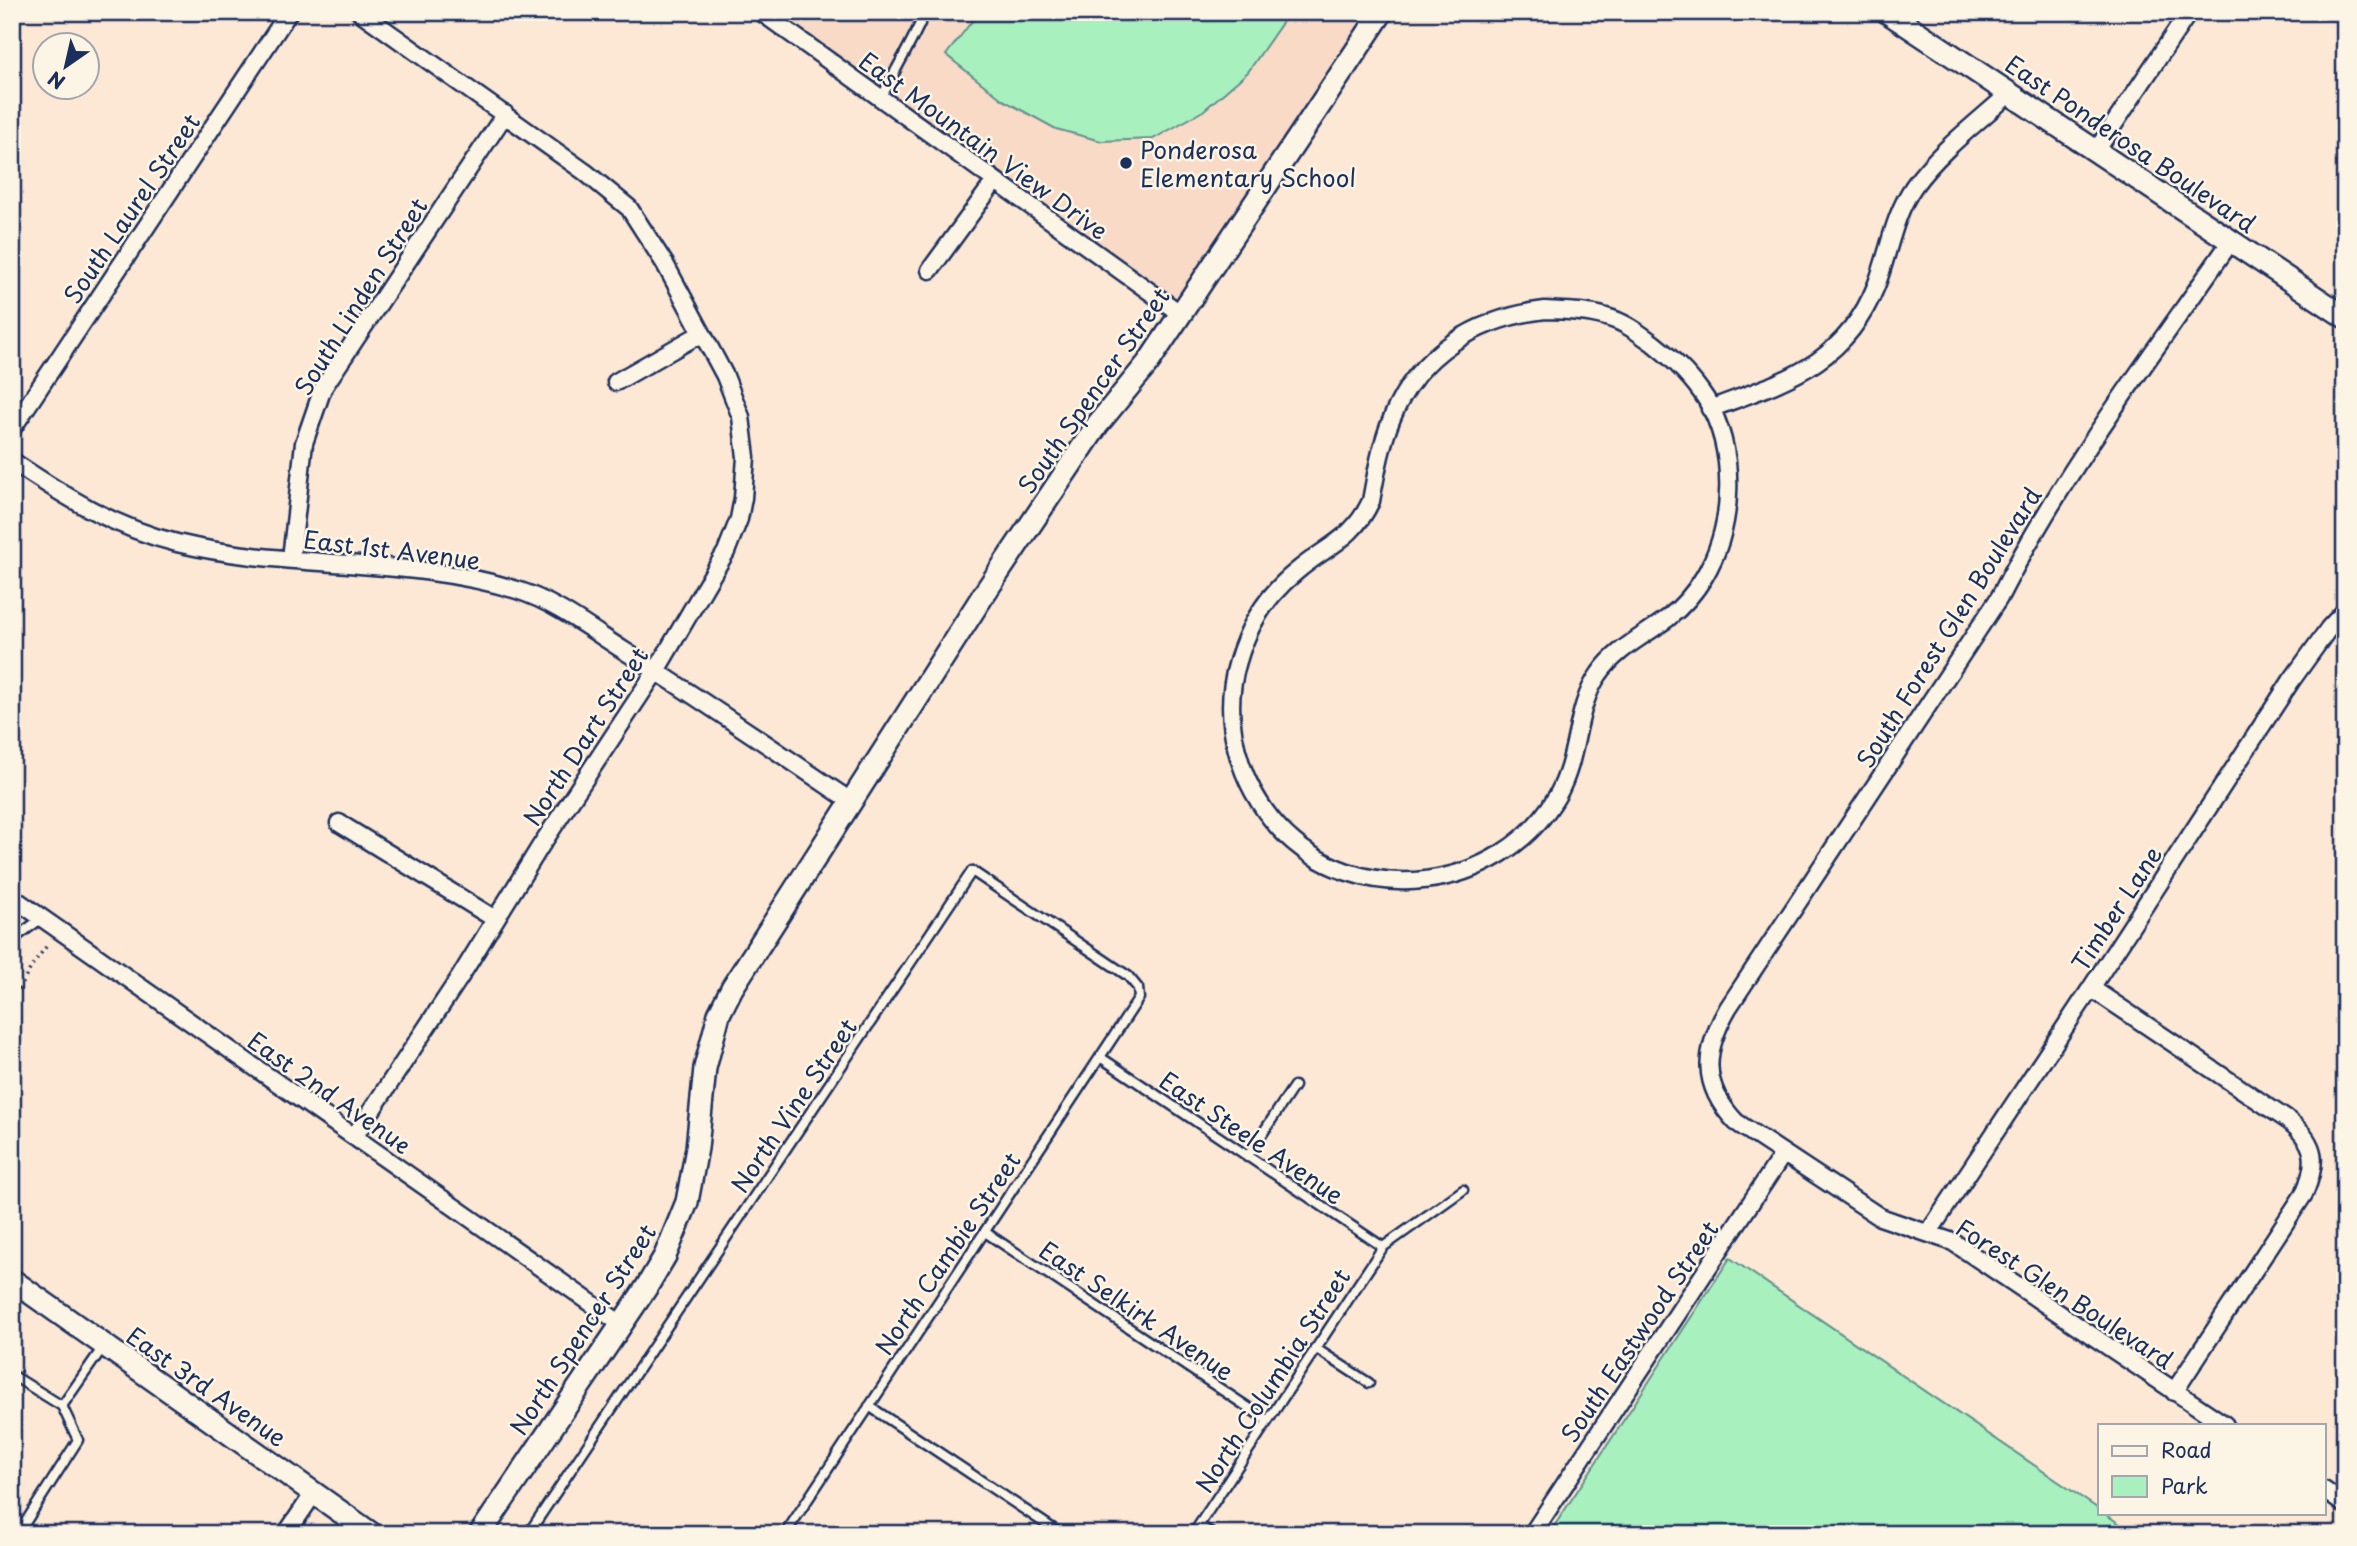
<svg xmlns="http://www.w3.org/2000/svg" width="2357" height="1546" font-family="'Playpen Sans',sans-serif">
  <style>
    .built { fill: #f8dac6 }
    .green { fill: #a8f1bf; stroke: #62908e; stroke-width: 2 }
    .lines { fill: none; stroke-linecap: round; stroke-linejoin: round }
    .service-casing { stroke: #1b2f5e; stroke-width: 13 }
    .minor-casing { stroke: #1b2f5e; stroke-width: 21 }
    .tertiary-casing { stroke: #1b2f5e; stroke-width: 26 }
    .path { stroke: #1b2f5e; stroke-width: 3.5; stroke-dasharray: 2 5; stroke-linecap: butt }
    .service { stroke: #fcf5e5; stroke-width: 8 }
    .minor { stroke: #fcf5e5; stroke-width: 16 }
    .tertiary { stroke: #fcf5e5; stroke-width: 21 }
    .poi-dot { fill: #1b2f5e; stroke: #fcf5e5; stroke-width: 2.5 }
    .labels { text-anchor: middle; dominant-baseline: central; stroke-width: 5; stroke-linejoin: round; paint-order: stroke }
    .street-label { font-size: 24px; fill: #1b2f5e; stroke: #fcf5e5 }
    .poi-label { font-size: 24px; fill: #1b2f5e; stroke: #fcf5e5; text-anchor: start }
  </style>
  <rect width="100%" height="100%" fill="#fce8d4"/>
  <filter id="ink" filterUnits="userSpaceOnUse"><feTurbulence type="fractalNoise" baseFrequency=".0143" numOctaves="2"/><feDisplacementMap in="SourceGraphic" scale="14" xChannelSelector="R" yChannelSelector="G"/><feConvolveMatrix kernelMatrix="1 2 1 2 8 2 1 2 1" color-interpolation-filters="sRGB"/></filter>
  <g filter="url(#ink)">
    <path class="built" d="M761 12H1382L1181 314Z"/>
    <path class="green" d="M979 12H1286L1288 14 1248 72 1203 111 1153 139 1101 141 1056 129 1003 100 946 55Z
      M1730 1258 2100 1510V1513H2104L2134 1534H1549Z"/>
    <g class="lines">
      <g class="service-casing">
        <path id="service" d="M881 99C895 69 913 42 925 12
          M12 940 42 918
          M1100 1057 1383 1247
          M1247 1157 1294 1086
          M985 1232 1267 1420
          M1315 1348 1369 1383
          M12 1375 62 1406
          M869 1406 1061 1534
          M1199 1525 1212 1534
          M18 1534 78 1440 62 1406 103 1347
          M528 1534 972 871 1128 976 1138 988 1139 998 785 1534
          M1193 1534 1383 1247 1463 1190"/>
      </g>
      <g class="minor-casing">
        <path id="minor" d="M761 12 1181 314
          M2096 151 2189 12
          M930 270 995 181
          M1545 310C1566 311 1586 311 1606 317 1625 322 1639 333 1654 344 1673 359 1692 377 1706 399 1737 451 1735 525 1704 577 1695 592 1682 607 1668 618 1644 636 1616 649 1599 674 1574 709 1580 756 1557 796 1500 894 1356 911 1279 828 1239 784 1220 719 1238 661 1248 626 1268 594 1297 571 1326 546 1353 540 1371 501 1376 474 1381 444 1392 418 1418 353 1477 318 1545 310Z
          M616 382 702 333
          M1710 409C1783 381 1844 366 1876 286 1889 253 1893 216 1914 186 1939 151 1978 122 2010 93
          M12 429 289 12
          M12 461C64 496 115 528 177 543 288 570 407 556 517 590 555 602 590 629 623 650 701 699 776 751 852 802
          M291 559 304 443 323 388 505 114
          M339 823 495 919
          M12 897 621 1324
          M2091 988 2289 1121C2317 1144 2318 1162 2304 1194L2174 1392
          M354 1137 460 977 540 847 656 671 715 570 726 552 739 519 743 498 746 457 741 417 725 376 665 264 629 208 585 172 360 12
          M1929 1232 2091 988 2291 681 2329 628 2345 611
          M2225 1425 1953 1242 1880 1217 1736 1122C1700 1084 1704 1050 1728 1008L1999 598C2063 472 2150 358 2231 241
          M2324 1490 2345 1505
          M286 1534 314 1493
          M1532 1534 1783 1154"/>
      </g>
      <g class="tertiary-casing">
        <path id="tertiary" d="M1887 12 2345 317
          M12 1280 372 1534
          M480 1534 646 1288 665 1256 687 1202 697 1148 705 1068 719 1014 732 988 984 594 1098 424 1148 363 1382 12"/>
      </g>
      <path class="path" d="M12 1002 33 964 49 943"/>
      <use href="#service" class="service"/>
      <use href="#minor" class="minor"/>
      <use href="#tertiary" class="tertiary"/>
    </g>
  </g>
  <circle class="poi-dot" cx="1126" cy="163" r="7"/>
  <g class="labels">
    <g class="street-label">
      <text transform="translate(2131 143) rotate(34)">East Ponderosa Boulevard</text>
      <text transform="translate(984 145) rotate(36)">East Mountain View Drive</text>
      <text transform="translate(131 208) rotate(-56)">South Laurel Street</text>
      <text transform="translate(360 296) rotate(-58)">South Linden Street</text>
      <text transform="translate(1093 390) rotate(-55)">South Spencer Street</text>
      <text transform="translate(392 549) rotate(7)">East 1st Avenue</text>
      <text transform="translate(1948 627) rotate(-58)">South Forest Glen Boulevard</text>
      <text transform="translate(585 736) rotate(-57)">North Dart Street</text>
      <text transform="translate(2116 908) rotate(-57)">Timber Lane</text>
      <text transform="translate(330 1092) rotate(35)">East 2nd Avenue</text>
      <text transform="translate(793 1105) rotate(-56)">North Vine Street</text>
      <text transform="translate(1252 1137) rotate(34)">East Steele Avenue</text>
      <text transform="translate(947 1253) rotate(-56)">North Cambie Street</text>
      <text transform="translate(2065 1293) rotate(33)">Forest Glen Boulevard</text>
      <text transform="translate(1137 1310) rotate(34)">East Selkirk Avenue</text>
      <text transform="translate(582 1329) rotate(-57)">North Spencer Street</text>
      <text transform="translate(1639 1331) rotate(-56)">South Eastwood Street</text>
      <text transform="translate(1272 1380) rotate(-57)">North Columbia Street</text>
      <text transform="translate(207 1386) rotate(35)">East 3rd Avenue</text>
    </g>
    <g class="poi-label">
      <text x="1140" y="149">Ponderosa<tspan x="1140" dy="28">Elementary School</tspan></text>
    </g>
  </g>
  <rect width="2357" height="1546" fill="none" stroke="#fcf5e5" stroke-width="42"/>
  <rect x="21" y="21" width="2315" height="1504" fill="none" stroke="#1b2f5e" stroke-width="2.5" filter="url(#ink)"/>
  <rect x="2098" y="1424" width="228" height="91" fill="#fcf5e5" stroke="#a2a6af" stroke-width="2"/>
  <rect x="2112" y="1446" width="35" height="10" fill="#fcf5e5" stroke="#a2a6af" stroke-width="2"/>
  <text x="2161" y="1458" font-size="21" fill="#1b2f5e">Road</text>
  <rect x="2112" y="1476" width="35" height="21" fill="#a8f1bf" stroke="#a2a6af" stroke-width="2"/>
  <text x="2161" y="1494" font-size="21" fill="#1b2f5e">Park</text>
  <g transform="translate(66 66) rotate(214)"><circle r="33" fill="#fcf5e5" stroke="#a2a6af" stroke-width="2"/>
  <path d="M0-5L12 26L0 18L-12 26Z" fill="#1b2f5e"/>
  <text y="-10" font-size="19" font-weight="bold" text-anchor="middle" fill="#1b2f5e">N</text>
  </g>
</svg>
